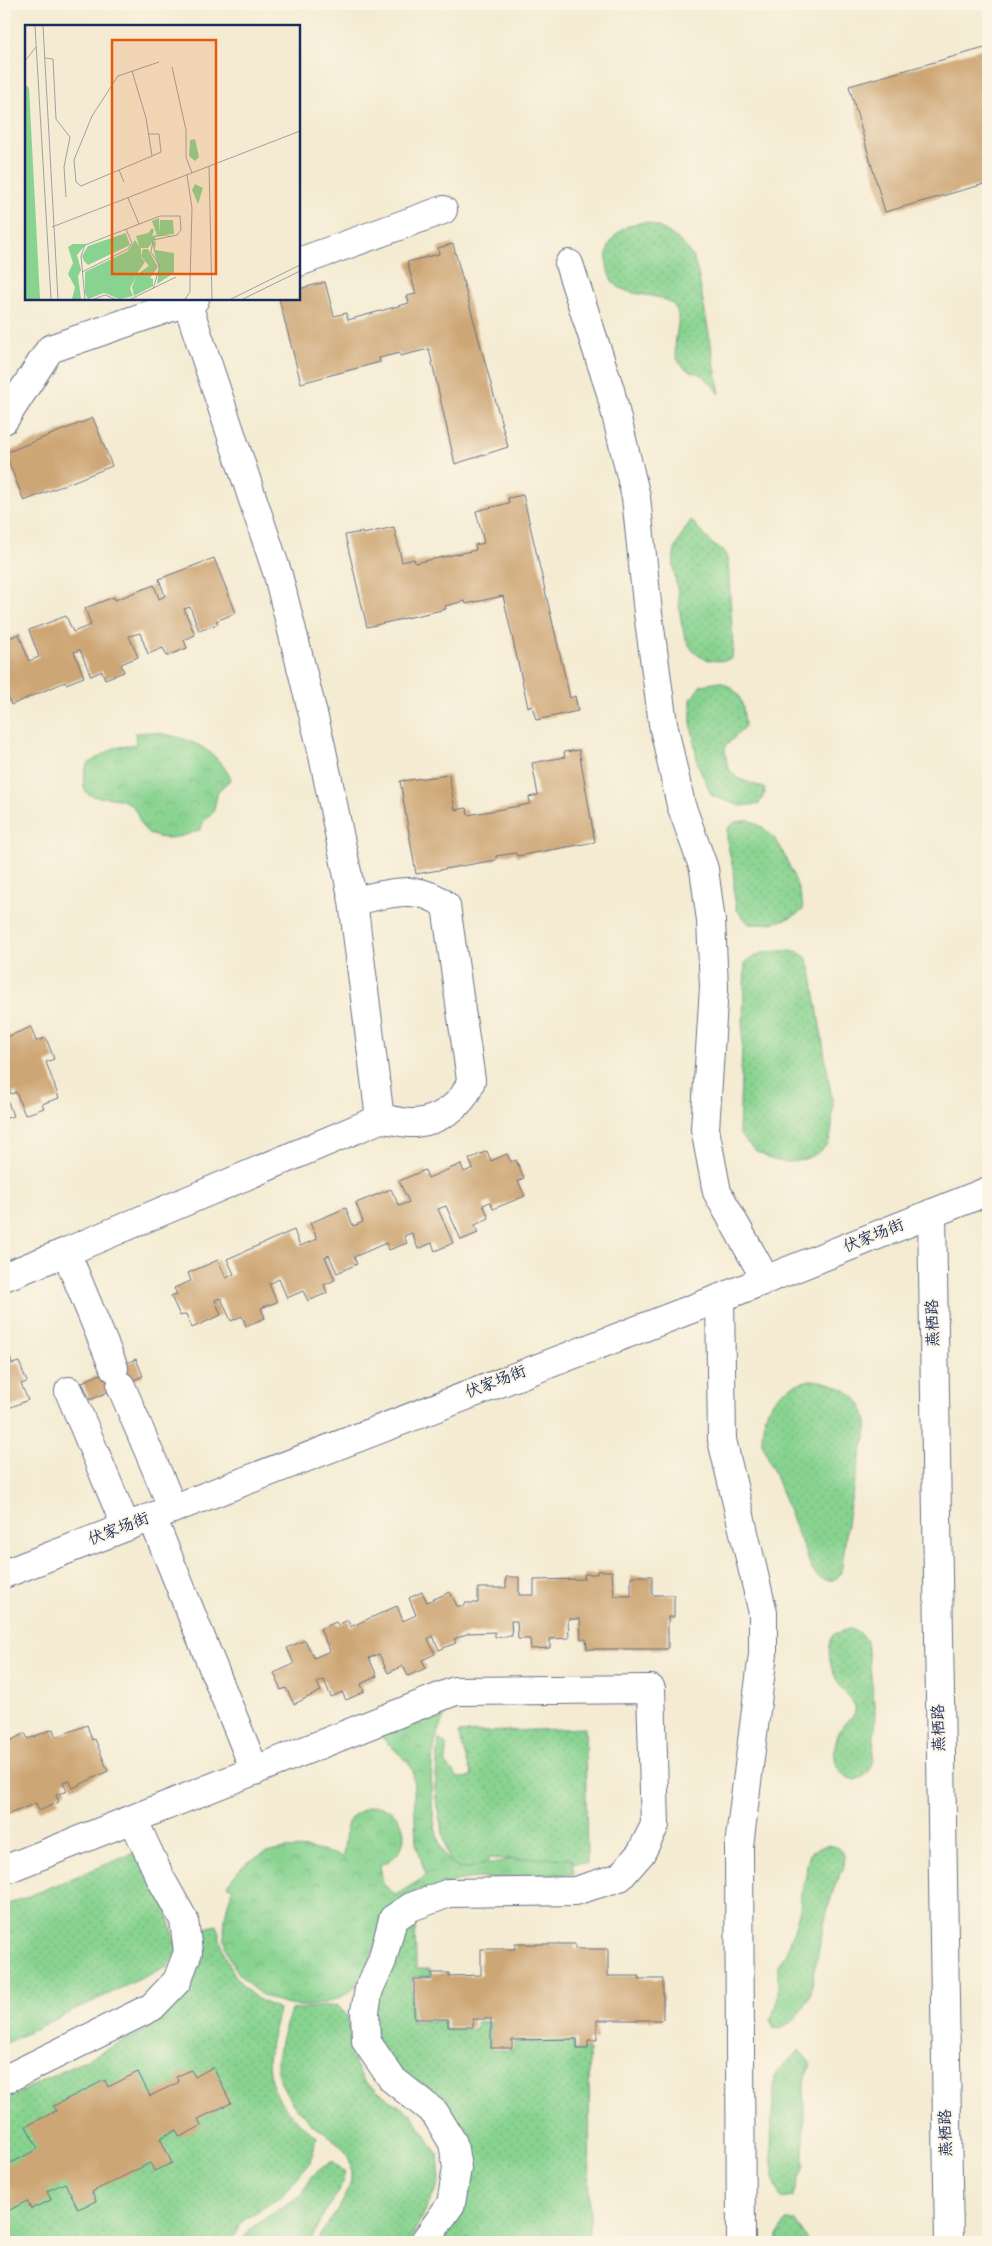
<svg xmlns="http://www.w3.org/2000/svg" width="992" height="2246" font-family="Dekko,'LXGW WenKai TC',sans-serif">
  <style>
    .grass { fill: url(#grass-dots); stroke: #528177 }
    .park { fill: url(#park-crowns); stroke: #528177 }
    .building { fill: #cda674 }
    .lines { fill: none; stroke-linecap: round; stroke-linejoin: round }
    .minor-casing { stroke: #677187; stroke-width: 30 }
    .minor { stroke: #fff; stroke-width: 28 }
    .labels { text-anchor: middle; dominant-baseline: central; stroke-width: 4; stroke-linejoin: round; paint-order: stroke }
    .street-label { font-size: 16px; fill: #1b2f5e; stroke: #fcf5e5 }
    .inset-road { fill: none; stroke: #9da0a4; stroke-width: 1 }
    .view { fill: #e8590c; fill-opacity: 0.15; stroke: #e8590c; stroke-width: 2.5 }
    .inset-edge { fill: none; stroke: #1b2f5e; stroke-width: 2.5 }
  </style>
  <defs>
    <pattern id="grass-dots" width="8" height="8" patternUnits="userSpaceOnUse" patternTransform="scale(1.25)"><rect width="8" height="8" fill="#88d390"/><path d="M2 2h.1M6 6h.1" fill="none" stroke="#75b57f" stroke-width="1.8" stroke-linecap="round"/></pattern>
    <pattern id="park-crowns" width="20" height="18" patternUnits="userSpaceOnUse" patternTransform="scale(1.25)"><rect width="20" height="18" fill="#88d390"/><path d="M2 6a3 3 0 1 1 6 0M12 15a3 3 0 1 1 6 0" fill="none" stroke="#75b57f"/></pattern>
  </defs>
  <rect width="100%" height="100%" fill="#fcf5e5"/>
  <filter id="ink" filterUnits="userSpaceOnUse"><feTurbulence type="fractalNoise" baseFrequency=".02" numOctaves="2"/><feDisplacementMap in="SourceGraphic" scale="10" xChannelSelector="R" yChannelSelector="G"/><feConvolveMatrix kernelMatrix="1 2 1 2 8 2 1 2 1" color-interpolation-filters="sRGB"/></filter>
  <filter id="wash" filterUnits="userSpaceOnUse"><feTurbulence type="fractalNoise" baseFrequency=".0096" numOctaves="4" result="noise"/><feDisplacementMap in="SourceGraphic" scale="20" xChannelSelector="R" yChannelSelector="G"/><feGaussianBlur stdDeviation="1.12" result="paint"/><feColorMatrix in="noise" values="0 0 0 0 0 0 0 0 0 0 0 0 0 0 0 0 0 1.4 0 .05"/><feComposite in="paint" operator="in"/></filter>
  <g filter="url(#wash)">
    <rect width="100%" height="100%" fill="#f4ebd2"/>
    <path class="grass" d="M645 222C663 227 684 240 693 258 699 272 701 292 704 307 709 336 715 365 720 394 714 388 709 380 701 375 693 371 684 371 679 362 668 345 685 320 675 307 658 286 610 306 607 264 606 253 608 244 615 236 623 226 633 224 645 222Z
      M691 520 712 544 724 551 728 561 733 646 732 659C684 670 681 628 678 593 676 581 672 566 674 555 675 544 685 530 691 520Z
      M720 682C743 691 743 704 745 726L725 747C727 781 737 777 764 788L765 793 759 804 741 806 712 796 698 765 691 723V699L701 685Z
      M749 820C760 825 767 830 774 838 784 850 803 895 803 910 789 921 767 925 749 924L737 910 734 895V873L727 842V829L735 822Z
      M781 951H796L806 957 811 970 833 1106C832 1118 833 1130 829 1141 827 1147 818 1153 812 1156 783 1170 757 1158 739 1133L745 962 762 953Z
      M810 1380C835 1381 866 1395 867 1425 868 1432 864 1440 863 1447 858 1468 853 1489 849 1510 847 1520 843 1570 840 1574 832 1586 818 1579 812 1570L762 1442C762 1407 776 1388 810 1380Z
      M849 1629 857 1631 867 1641 875 1711 873 1760 869 1772 863 1777 855 1780C828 1774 831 1740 845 1723 848 1719 854 1716 855 1712 857 1704 849 1698 844 1692 833 1677 823 1652 834 1634Z
      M585 1728 587 1863 488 1858 487 1876 451 1869 437 1807 435 1788 439 1739 446 1745V1764L458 1778 472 1777 458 1733Z
      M826 1845C834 1846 842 1847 844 1856 847 1869 837 1878 834 1888 825 1916 819 1946 814 1975 812 1984 812 1992 808 2000 800 2014 791 2027 774 2029L771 2021 778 1997V1965L787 1951 794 1931 800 1909 801 1893 806 1876 807 1863 811 1852Z
      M134 1853 166 1907 178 1951 167 1966 4 2044V1906Z
      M415 1918 416 1969H430V1977H412V2021H445V2029H476V2022H490V2050H514L515 2042 574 2041V2050H589L590 2239 585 2242H432L462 2163 379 2051 370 2001 382 1948Z
      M217 1925C222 1951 232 1980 254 1996 262 2002 271 2005 279 2009 276 2024 268 2047 268 2062 270 2098 291 2117 317 2137L310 2162 281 2197 242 2221 230 2242H4V2100L152 2027V2018L192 1931Z
      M337 2005 347 2015 354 2061 364 2082 412 2115 438 2155 440 2181 409 2242H316C326 2224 349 2199 351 2179 353 2147 336 2143 315 2126 299 2114 283 2093 278 2073 274 2054 285 2029 291 2010Z
      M799 2050 811 2064 804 2080V2166L792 2197 781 2199C765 2167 773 2110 775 2074Z
      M333 2161 345 2173 339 2192 326 2209 310 2242H241L251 2228 301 2195C308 2178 317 2170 333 2161Z
      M786 2221H795L809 2242H777L778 2235Z"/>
    <path class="park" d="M150 732C184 736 215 746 231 779L218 791 213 813 203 822 201 829C186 836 161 844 146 831 139 825 139 814 133 807 114 786 71 815 87 764L114 748 136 744 135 733Z
      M458 1705C454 1707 449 1710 446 1714 426 1746 427 1823 445 1856 448 1861 454 1865 459 1869 473 1868 484 1864 497 1862 522 1857 547 1858 572 1859L574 1874C546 1876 519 1876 491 1878 479 1878 465 1878 453 1882 446 1884 386 1926 382 1932 373 1946 367 1975 356 1986 350 1993 339 1998 330 2001 291 2016 247 1997 230 1958 220 1934 224 1912 233 1889L227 1885C232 1879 237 1872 242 1867 271 1843 310 1845 342 1857 346 1846 344 1834 348 1823 351 1817 356 1813 362 1810 396 1791 427 1848 380 1865L383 1884 396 1895 426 1876 416 1843 413 1770 409 1763 380 1736Z"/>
    <g id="blocks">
      <path class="building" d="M988 47V183L885 212 849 86Z
        M453 244 508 447 455 464 429 349 400 356V353L379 358 380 362 301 383 279 299H299V289L325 282 334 316 346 313 348 320 409 303 407 296 416 294 407 262 439 254 438 248Z
        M93 418 112 466 24 501 5 453Z
        M523 495 570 698 575 696 578 711 536 720 532 706 528 707 503 596 466 604 465 601 445 606 446 609 367 627 345 535 362 532 363 534 394 527 402 562 414 559 415 563 476 550 475 545 484 543 476 511 509 503 508 498Z
        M214 558 236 613 216 621 218 624 199 631 190 607 184 609 195 635 184 640 187 648 167 656 163 648 148 654 140 633 129 636 138 657 121 664 124 672 105 679 102 671 91 676 80 650 74 652 84 677 66 684 65 682 11 705 4 686V640L19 634 29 661 39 657 29 630 66 616 73 632 91 625 85 608 114 597 115 600 154 585 159 599 165 596 159 579Z
        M579 750 595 842 517 856 516 853 496 856V860L416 874 400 781 449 775 455 810 467 808 468 815 530 804 529 797 538 795 532 763 565 757 564 752Z
        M31 1027 36 1041 46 1038 54 1059 46 1062 59 1098 42 1104 44 1108 25 1115 16 1092 11 1094 9 1089 4 1090 13 1116 4 1119V1051L8 1049 4 1038Z
        M487 1151 491 1161 507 1154 511 1162 516 1160 524 1178 518 1181 525 1196 493 1209 490 1202 483 1205 489 1218 475 1225 478 1233 461 1240 446 1206 438 1209 453 1243 435 1251 432 1243 418 1249 412 1233 404 1236 407 1243 389 1250 386 1243 354 1257 357 1264 337 1273 329 1255 325 1257 335 1280 324 1285 327 1293 308 1301 303 1291 287 1298 279 1279 269 1284 277 1302 261 1308 265 1318 246 1326 242 1316 231 1321 221 1298 215 1300 221 1315 192 1328 186 1314 180 1316 171 1296 177 1294 174 1288 191 1281 188 1273 218 1260 226 1278 234 1274 227 1259 294 1230 300 1246 317 1239 310 1223 346 1208 353 1226 363 1222 356 1203 391 1189 399 1206 409 1202 399 1181 425 1170 428 1178 461 1164 464 1172 473 1168 469 1159Z
        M10 1356 12 1364 19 1362 27 1382 21 1384 28 1400 4 1410V1358Z
        M136 1359 143 1376 90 1400 82 1382Z
        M597 1571H612L614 1596H631V1576H652V1595H674V1617H668V1649H587L586 1639H581L580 1619H568L569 1638 550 1639V1648L531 1649 530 1639H518L517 1621H511L512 1636 495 1637V1632L469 1633 454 1639 456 1643 439 1650 433 1636 428 1639 435 1654 422 1660 426 1668 408 1676 403 1666 388 1673 379 1654 369 1658 377 1676 361 1684 364 1692 346 1700 342 1692 331 1697 324 1680 317 1682 321 1691 294 1704 286 1688 281 1690 274 1673 294 1664 287 1648 305 1640 314 1658 330 1651 320 1629 336 1622 338 1625 348 1620 350 1627 397 1606 403 1621 416 1615 409 1598 422 1592 427 1602 450 1592 457 1606H465V1603H478V1588H506V1577H519V1595H534V1580L584 1579V1574H597Z
        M87 1725 92 1740 95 1739 108 1771 73 1788 69 1780 63 1782 67 1791 56 1795 59 1802 39 1811 36 1803 4 1816V1744L25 1733 28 1739 53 1729 56 1737Z
        M515 1944H575V1949H608V1976H639V1979H663V2020H597V2040H588V2049H577V2039L512 2040V2048H491V2019H473V2027H448V2019H414V1979H432V1973H449V1976L481 1975V1949H515Z
        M213 2067 231 2103 198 2119 201 2126 180 2137 176 2130 160 2138 172 2163 154 2171 150 2163 92 2192 96 2201 78 2209 65 2183 47 2191 51 2200 31 2209 27 2201 4 2213V2161L6 2160 9 2164 38 2149 26 2126 56 2111 53 2106 105 2080 108 2087 138 2072 150 2096 179 2082 176 2077 191 2070 195 2077Z"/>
    </g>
  </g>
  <g filter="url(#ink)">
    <use href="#blocks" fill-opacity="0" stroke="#677187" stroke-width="1"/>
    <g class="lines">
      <g class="minor-casing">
        <path id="minor" d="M299 262 443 210
          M569 264 610 390 636 497 648 613 663 724 681 805 704 869 711 921 714 987 705 1129 717 1192 766 1280
          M4 420 50 349 195 299
          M353 901C385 895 419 882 446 906L471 1080C465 1104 440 1121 415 1123 403 1124 392 1119 380 1119
          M932 1213 949 2242
          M4 1277 66 1252
          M720 1298 722 1440 763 1613V1654L739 1846 741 2242
          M114 1368 66 1252 380 1119 353 901 321 746 278 575 187 302
          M121 1386 173 1509
          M69 1391 126 1527
          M152 1517 255 1771
          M4 1574 720 1298 988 1191
          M4 1870 455 1691 651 1689 655 1825 641 1853 620 1877 575 1891 449 1893 411 1907 393 1919 382 1961 369 1989 365 2011 366 2041 392 2079 435 2113 453 2143 457 2168 451 2204 424 2242
          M4 2080 152 2007 177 1981 188 1952 184 1920 161 1879 133 1819"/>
      </g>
      <use href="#minor" class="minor"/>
    </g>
  </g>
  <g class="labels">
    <g class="street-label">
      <text transform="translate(874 1237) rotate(-22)">伏家场街</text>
      <text transform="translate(934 1323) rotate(-91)">燕栖路</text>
      <text transform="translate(496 1383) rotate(-21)">伏家场街</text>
      <text transform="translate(119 1530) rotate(-21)">伏家场街</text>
      <text transform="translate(940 1728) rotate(-91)">燕栖路</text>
      <text transform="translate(947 2133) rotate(-91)">燕栖路</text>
    </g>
  </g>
  <g transform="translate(25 25)">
    <rect width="275" height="275" fill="#f4ebd2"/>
    <path d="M170 114 174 132 170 136 164 131 165 115ZM170 159 178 163 173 179 167 165ZM135 195H148L149 209H134ZM101 208 105 220 63 240 59 236 57 231 63 221ZM110 215 116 224V232L120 237 111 250 124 241 116 231 118 224H123L133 242 125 253 128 254V261L109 271 107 262 111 252 105 263 108 271 95 274 79 268 63 274 60 268V247L103 226ZM131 215 130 225 149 228V248L132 259 134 245 127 218ZM48 219H61L52 230 56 245 53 251 56 274H47L50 262 43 249 48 238 43 222Z" fill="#88d390"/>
    <path d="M134 193V208L147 210 131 212 123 223H115L111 211 123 208 127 203 129 205 127 211 132 210 127 196Z" fill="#88d390"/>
    <path d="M0 59 4 63 15 274H0Z" fill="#88d390"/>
    <path class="inset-road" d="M10 1 26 274M18 1 33 274M20 33 28 34 31 94 45 112 39 142 41 172M0 36 11 22M147 42 161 105V132L167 148M124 109H134L136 127 127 131M184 141 187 274M94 145 56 161 51 157 49 135 67 91 93 51 134 37M99 157 94 145 127 131 121 93 107 46M103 173 114 199M27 202 275 106M57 247 103 224 107 218 101 204M60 274 56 231 60 220 135 191H155L156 205 152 210 128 215 126 227 135 241 128 264M69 274 80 270 90 274M106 274 151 252M160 274 165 267V258L167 183 162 150M206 274 275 240M218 274 275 246"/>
    <path class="view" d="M87 15H191V249H87Z"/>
    <rect width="275" height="275" class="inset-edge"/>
  </g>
  <rect width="992" height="2246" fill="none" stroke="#fcf5e5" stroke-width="20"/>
</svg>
